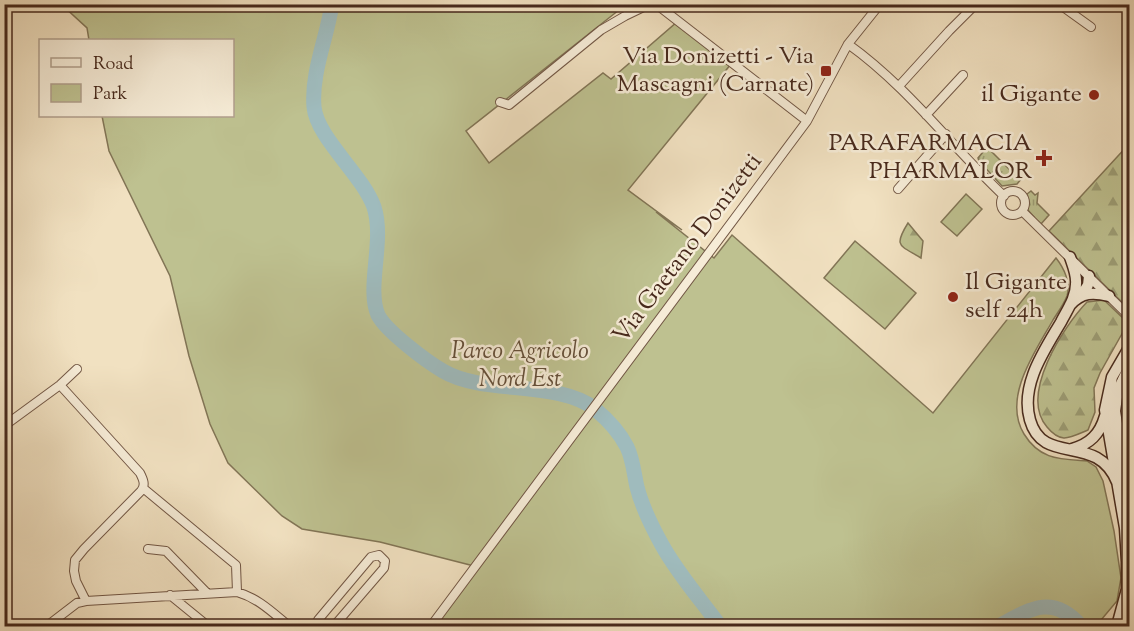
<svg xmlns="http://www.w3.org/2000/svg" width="1134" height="631" font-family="'Sorts Mill Goudy',serif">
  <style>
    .grass { fill: url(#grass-tufts); stroke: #827556; stroke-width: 1.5 }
    .forest { fill: url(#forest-firs); stroke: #827556; stroke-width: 1.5 }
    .green { fill: #bec190; stroke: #827556; stroke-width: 1.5 }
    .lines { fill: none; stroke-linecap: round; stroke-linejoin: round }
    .river { stroke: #9fbbbd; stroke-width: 15 }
    .street-casing { stroke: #725745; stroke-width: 10 }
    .secondary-casing { stroke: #47291c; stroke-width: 13 }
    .street { stroke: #f6ecd7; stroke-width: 8 }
    .secondary { stroke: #f6ecd7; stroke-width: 10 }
    .poi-dot { fill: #8f2418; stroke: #f6ecd7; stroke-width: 2 }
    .labels { text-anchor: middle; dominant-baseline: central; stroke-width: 5; stroke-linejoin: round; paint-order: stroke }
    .poi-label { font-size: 24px; fill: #47291c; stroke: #f6ecd7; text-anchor: end }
    .street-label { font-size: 24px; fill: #47291c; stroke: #f6ecd7 }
    .park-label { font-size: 24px; font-style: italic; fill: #654f39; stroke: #f6ecd7 }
  </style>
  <defs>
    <pattern id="grass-tufts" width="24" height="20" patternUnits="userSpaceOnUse" patternTransform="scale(1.5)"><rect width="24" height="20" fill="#bec190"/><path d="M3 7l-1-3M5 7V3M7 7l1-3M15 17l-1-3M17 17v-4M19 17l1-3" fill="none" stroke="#9c9d75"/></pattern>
    <pattern id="forest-firs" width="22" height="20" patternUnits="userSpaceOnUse" patternTransform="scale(1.5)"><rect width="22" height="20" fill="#bec190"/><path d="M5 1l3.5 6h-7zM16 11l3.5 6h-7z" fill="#9c9d75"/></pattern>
  </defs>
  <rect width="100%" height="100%" fill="#f1e1c1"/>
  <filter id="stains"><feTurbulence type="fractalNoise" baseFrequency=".00333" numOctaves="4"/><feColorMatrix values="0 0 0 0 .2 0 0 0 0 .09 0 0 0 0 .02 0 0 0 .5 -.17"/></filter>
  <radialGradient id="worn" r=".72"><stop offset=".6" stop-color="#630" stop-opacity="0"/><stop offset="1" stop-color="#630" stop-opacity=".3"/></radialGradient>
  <path class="grass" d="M989 145 991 151 1014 174 1016 172 1022 178 1017 184 1002 186 979 161 978 158Z
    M1031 191 1035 195 1038 193 1037 203 1049 215 1041 224 1033 218 1034 217 1027 209V194Z"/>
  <path class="forest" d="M1129 144 1127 191 1130 198 1129 309 1049 231Z
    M908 223 923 241 921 258C900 245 893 247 908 223Z
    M1104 300 1128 323 1100 373 1094 388 1095 412 1088 430C1069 438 1061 444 1047 427 1019 395 1063 327 1087 302Z"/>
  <path class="green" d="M62 5H615L619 10 466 131 489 163 603 73 611 79 677 22 731 64 628 190 682 230 656 212 714 258 732 235 933 413 1056 258C1064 268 1071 283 1067 296 1064 304 1058 312 1053 320 1035 352 1002 398 1024 434 1040 460 1060 459 1087 461L1096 467 1103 481 1114 531 1121 578 1117 601 1096 626H430L474 566 380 542 302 529 282 516 228 463 210 424 189 356 170 276 109 151 102 116H232V40H89L87 28Z
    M966 194 982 209 957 236 941 222Z
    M855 241 916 293 885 329 824 278Z"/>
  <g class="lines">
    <path class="river" d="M332 4C327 38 311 73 314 107 317 138 362 174 374 207 385 241 366 287 378 315 386 331 426 361 443 371 483 395 559 380 595 409 607 419 620 433 627 447 633 459 634 474 637 487 642 507 652 527 662 545 678 574 701 600 720 626
      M999 626C1031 608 1053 594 1081 626"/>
    <g class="street-casing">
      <path id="street" d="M656 4 807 121
        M1059 4 1091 27
        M848 44C908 87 951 146 1004 196
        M899 86 949 31 976 4
        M500 102 509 105 601 30 625 16 650 4
        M926 115 963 75
        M898 189 946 134
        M1001 203a12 12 0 1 1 24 0a12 12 0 1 1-24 0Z
        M1022 211 1130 317
        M60 385 140 473C143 479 146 485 141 491L84 549 75 560 74 571 76 581 86 601
        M4 426 60 385 77 369
        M143 488 236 565 237 592
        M148 549 166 551 207 593
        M170 595 208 626
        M47 626 77 603 86 601 237 592C258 598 272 612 289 626
        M317 626 318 620 371 557 379 555 385 561 384 568 334 626
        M431 626 807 121 848 44 880 4"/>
    </g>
    <g class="secondary-casing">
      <path id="secondary" d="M1070 257C1073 266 1077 275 1076 284 1076 298 1067 310 1061 322 1044 351 1020 385 1030 420 1043 467 1097 432 1117 482
        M1081 296 1088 285 1089 276
        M1070 305C1082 292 1093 292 1109 296
        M1130 365 1118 390 1115 411 1130 508
        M1072 449C1090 444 1100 434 1105 416
        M1117 626 1127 589V562L1125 528 1105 410 1112 377 1130 346"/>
    </g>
    <use href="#street" class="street"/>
    <use href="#secondary" class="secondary"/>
  </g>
  <g class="poi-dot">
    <rect x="820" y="65" width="12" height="12" rx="3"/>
    <circle cx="1094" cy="95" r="6"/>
    <path d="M1041 149h6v6h6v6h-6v6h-6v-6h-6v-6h6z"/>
    <circle cx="953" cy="297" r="6"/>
  </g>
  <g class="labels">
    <g class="poi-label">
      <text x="814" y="57">Via Donizetti - Via<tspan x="814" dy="28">Mascagni (Carnate)</tspan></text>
      <text x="1082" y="95">il Gigante</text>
      <text x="1032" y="144">PARAFARMACIA<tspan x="1032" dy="28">PHARMALOR</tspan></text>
      <text x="965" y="283" text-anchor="start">Il Gigante<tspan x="965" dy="28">self 24h</tspan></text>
    </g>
    <g class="street-label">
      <text transform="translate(688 249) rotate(-53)">Via Gaetano Donizetti</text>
    </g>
    <g class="park-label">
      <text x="520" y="352">Parco Agricolo<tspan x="520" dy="28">Nord Est</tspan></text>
    </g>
  </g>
  <rect width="1134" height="631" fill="none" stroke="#f1e1c1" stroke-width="24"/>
  <rect x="6" y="6" width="1122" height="619" fill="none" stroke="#47291c" stroke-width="3"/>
  <rect x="12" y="12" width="1110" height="607" fill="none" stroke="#47291c" stroke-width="1.5"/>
  <rect x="39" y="39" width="195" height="78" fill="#f6ecd7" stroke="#b09e8c" stroke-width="1.5"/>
  <rect x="51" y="58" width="30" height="9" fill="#f6ecd7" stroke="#b09e8c" stroke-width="1.5"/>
  <text x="93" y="69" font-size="18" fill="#47291c">Road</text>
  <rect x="51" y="84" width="30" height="18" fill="#bec190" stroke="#b09e8c" stroke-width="1.5"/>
  <text x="93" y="99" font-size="18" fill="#47291c">Park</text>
  <rect width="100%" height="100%" filter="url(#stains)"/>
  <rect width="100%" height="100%" fill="url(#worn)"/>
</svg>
